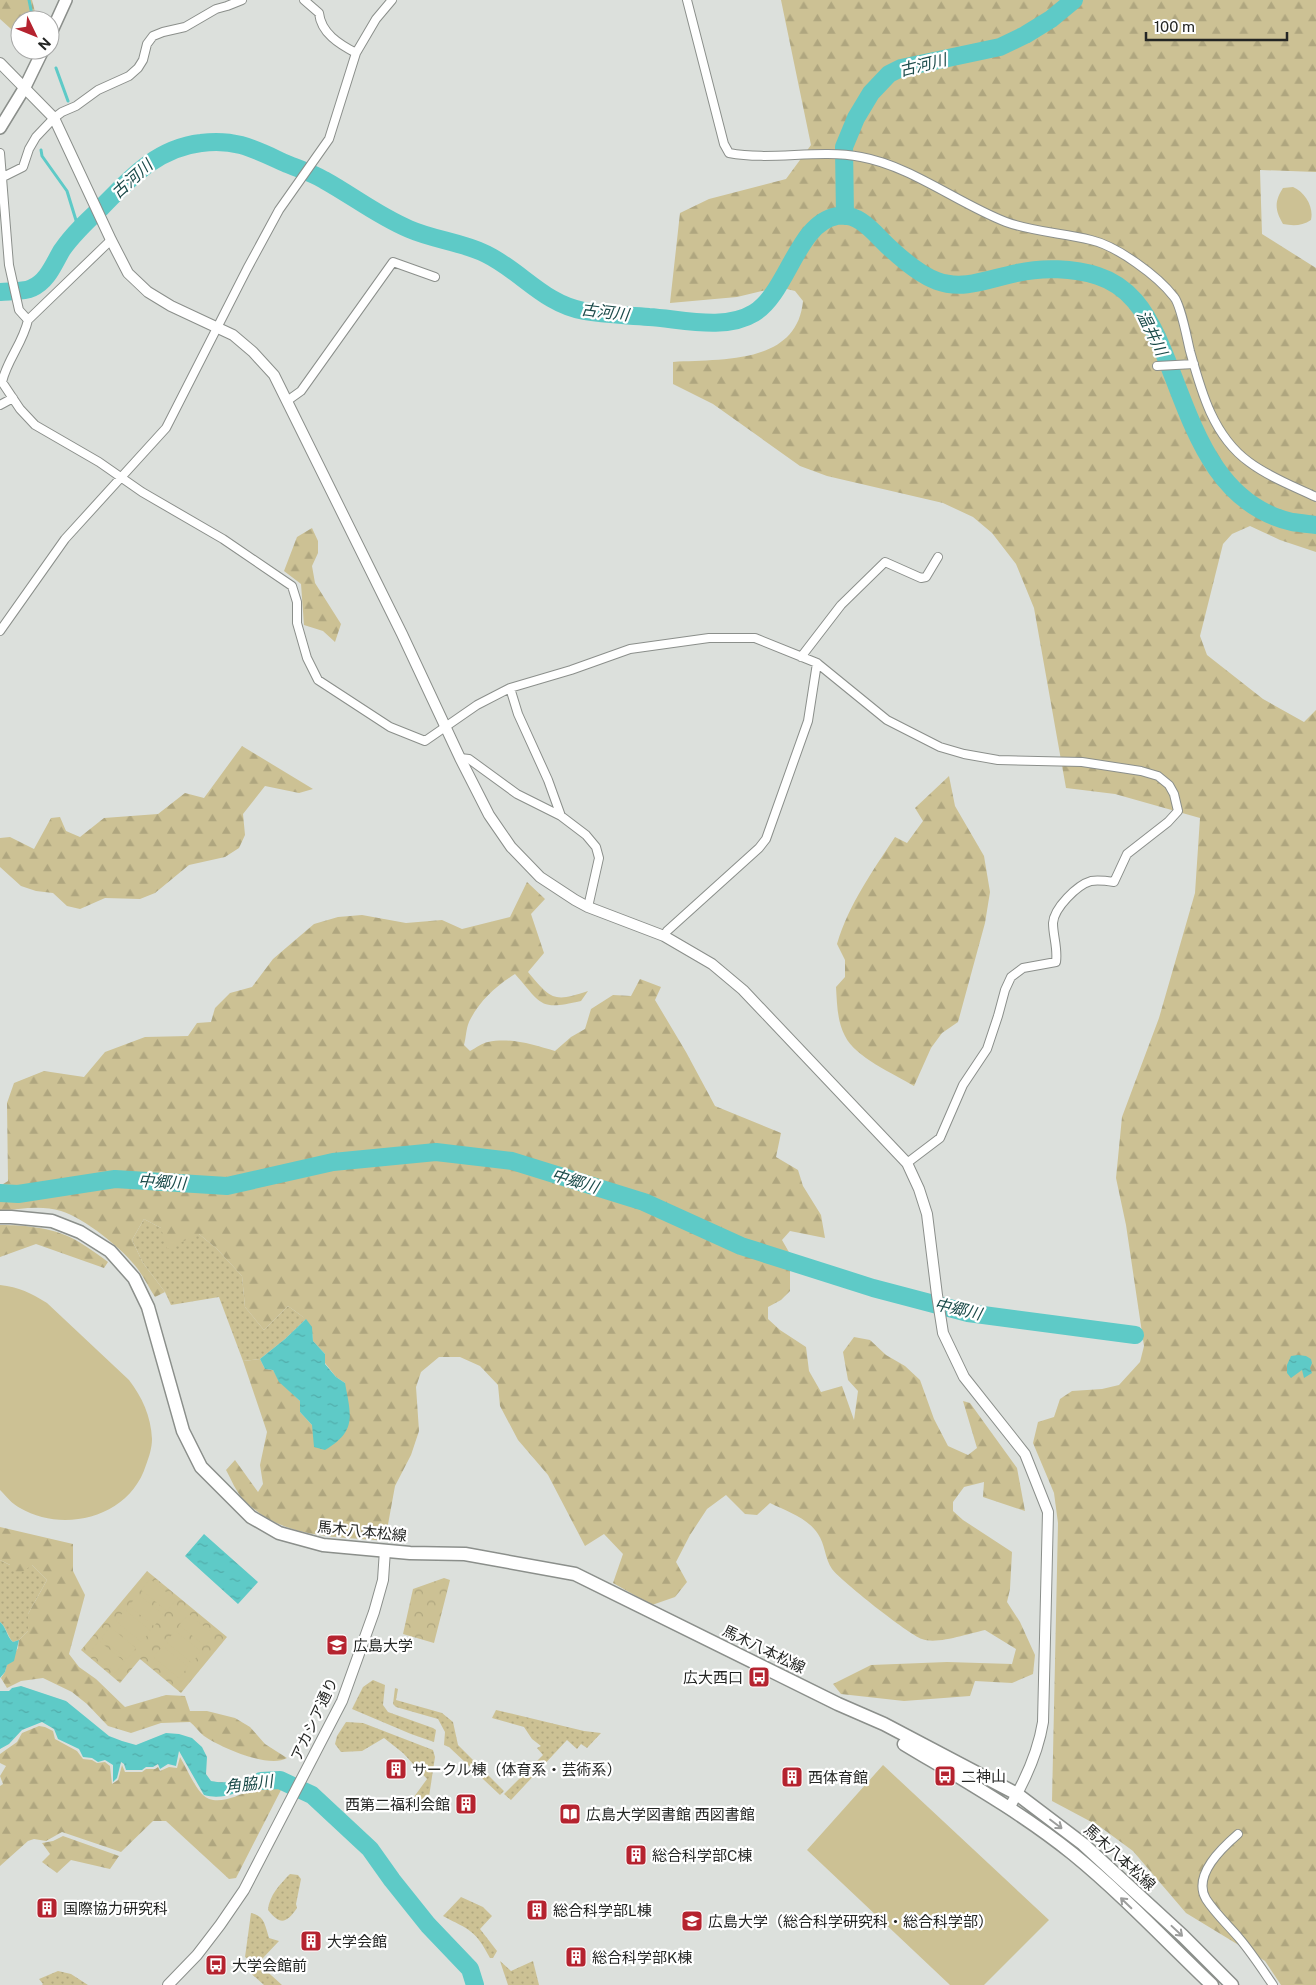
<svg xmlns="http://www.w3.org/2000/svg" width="1316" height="1985" font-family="'Public Sans','Noto Sans JP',sans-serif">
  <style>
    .grass { fill: url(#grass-dots) }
    .forest { fill: url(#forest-firs) }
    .park { fill: url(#park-crowns) }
    .pitch { fill: #ccc194 }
    .water { fill: url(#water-ripples) }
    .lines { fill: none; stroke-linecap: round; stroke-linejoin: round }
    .stream { stroke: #5ecac7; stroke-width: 3 }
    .river { stroke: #5ecac7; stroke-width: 18 }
    .minor-casing { stroke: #8b8f8b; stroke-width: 10 }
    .tertiary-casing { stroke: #8b8f8b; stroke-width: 12 }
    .secondary-casing { stroke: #8b8f8b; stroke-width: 14 }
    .primary-casing { stroke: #8b8f8b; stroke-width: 15 }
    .minor { stroke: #fff; stroke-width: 8 }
    .tertiary { stroke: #fff; stroke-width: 10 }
    .secondary { stroke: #fff; stroke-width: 11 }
    .primary { stroke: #fff; stroke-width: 12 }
    .oneway { stroke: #9c9d9c }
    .labels { text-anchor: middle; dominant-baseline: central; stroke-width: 4.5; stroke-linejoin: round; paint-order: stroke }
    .street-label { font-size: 15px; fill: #242624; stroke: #fff }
    .poi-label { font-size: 15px; fill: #242624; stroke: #fff; text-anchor: start }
    .water-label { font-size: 16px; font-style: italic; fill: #1b4b4a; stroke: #fff }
  </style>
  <defs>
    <pattern id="grass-dots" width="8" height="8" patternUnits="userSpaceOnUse" patternTransform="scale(1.25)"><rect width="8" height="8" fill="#ccc194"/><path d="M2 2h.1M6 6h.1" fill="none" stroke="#afa67f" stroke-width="1.8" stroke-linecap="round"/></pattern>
    <pattern id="forest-firs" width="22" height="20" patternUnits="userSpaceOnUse" patternTransform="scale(1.25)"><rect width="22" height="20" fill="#ccc194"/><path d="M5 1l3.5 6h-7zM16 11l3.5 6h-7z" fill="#afa67f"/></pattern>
    <pattern id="park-crowns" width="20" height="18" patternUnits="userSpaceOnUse" patternTransform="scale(1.25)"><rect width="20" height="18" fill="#ccc194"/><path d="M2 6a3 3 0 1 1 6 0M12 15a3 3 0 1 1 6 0" fill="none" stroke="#afa67f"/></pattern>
    <pattern id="water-ripples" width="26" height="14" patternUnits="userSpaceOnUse" patternTransform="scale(1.25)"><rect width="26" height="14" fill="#5ecac7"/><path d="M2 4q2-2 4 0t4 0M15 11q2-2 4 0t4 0" fill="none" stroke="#52adab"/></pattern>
  </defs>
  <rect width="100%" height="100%" fill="#dce0dc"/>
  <path class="grass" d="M144 1219 161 1228 199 1234 217 1249 242 1276 245 1307 264 1330 288 1306 306 1319 285 1339 260 1359 243 1361 219 1297 171 1305 165 1292 143 1263 132 1240Z
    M0 1560 10 1565H32L47 1580 28 1614V1631L19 1640 13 1642C7 1636 7 1628 0 1622Z
    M373 1680 385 1685 383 1705 388 1712 433 1728 436 1730 434 1742 411 1734 352 1709 363 1687Z
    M395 1688 398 1689 396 1700 442 1713 453 1722 458 1745 504 1791 500 1795 449 1747 444 1745 445 1732 438 1719 396 1707 393 1704Z
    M496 1710 584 1731 601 1733 587 1748 581 1744 577 1749 567 1740 511 1800 504 1794 543 1755 537 1748 541 1746 532 1739 524 1727 492 1718Z
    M346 1722 363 1723 433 1750 435 1757 427 1810 416 1809 411 1801 427 1779 403 1753 384 1738 362 1751 341 1752 335 1744 337 1736Z
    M290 1874 298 1875 301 1879 296 1904 297 1908C286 1924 280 1925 268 1910 269 1896 280 1884 290 1874Z
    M461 1897 483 1907 492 1916 480 1929 497 1951 493 1958H490C475 1929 469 1930 443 1916Z
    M251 1913C265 1916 265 1926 269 1938L279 1941 262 1959 251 1961 245 1957Z
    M500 1961 511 1971 533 1961 539 1985H508Z
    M248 1966H261L282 1985H264L246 1969Z
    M58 1971 71 1974 88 1985H42L43 1984 39 1979Z"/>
  <path class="forest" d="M0 0H32L37 20H20V37L0 19Z
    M781 0H1316V172L1260 170 1262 234 1316 268V552L1280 540 1250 526 1232 534 1223 544 1200 636 1207 655 1263 699 1304 722 1316 710V1985H1281L1265 1961 1186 1913 1133 1851 1099 1826 1052 1801 1058 1523 1054 1493 1033 1443 1038 1422 1054 1417 1060 1399 1072 1391 1102 1389 1119 1385 1140 1362 1144 1346 1126 1225 1116 1178 1122 1117 1159 1018 1195 893 1200 818 1115 794 1066 788 1034 608 1016 564 992 533 973 517 943 503 827 476 800 466 713 404 673 384V362C721 359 797 365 803 301L795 291 779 287 737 297 670 303 680 213 709 199 786 179 811 145Z
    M312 528 318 541V553L312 566 315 583 341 624 335 642 323 631 304 625 301 584 284 571 297 537Z
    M242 746 313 789 299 793 265 786 243 814 245 835 239 848 225 857 189 865 155 893 140 899 105 898 80 909 67 906 53 893 36 891 21 886 0 867V838L10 837 34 849 51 818 60 817 66 831 80 837 104 818 158 814 185 793 204 798Z
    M949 776 955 806 984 856 990 892 985 923 958 1022 942 1033 931 1048 914 1086C894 1074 855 1057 845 1036 837 1021 837 1003 836 987L845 977V960L837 944C849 904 872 872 895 837L907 843 923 821 915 808Z
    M527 882 545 899 531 914 544 953 528 972C551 999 553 1003 588 991L581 1001C538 1011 542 1004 515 974 496 986 479 1001 469 1022 466 1029 466 1038 464 1045L470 1051C476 1048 482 1043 488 1042 510 1037 534 1045 555 1051L571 1037 585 1029 591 1009 613 995 631 996 640 979 661 987 655 1000 686 1052 715 1106 781 1133 776 1157 798 1170 803 1186 821 1215 825 1238 790 1231 782 1240 790 1254V1291L781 1300 768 1307V1319L780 1330 806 1347 809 1371 821 1392 842 1386 854 1420 858 1391 848 1380 843 1352 854 1337 870 1340 886 1355 905 1366 920 1380 934 1419 948 1446 968 1455 977 1448 963 1401 970 1403 1017 1468 1025 1511 983 1497 984 1482 964 1487 953 1502V1511L963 1520 1012 1552 1010 1589 1007 1602 1020 1622 1035 1655 1033 1674 1012 1683 975 1681 970 1696 904 1701 841 1694 833 1684 871 1665 947 1662 1012 1664 1016 1649 985 1630C970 1633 937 1645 922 1639 908 1634 841 1581 832 1569 825 1559 825 1544 818 1534 808 1518 786 1511 770 1503L757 1515 745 1514 726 1495 707 1509 690 1535 676 1562 687 1582 675 1597 652 1605 613 1583 623 1554 604 1534 585 1546 548 1475 518 1440 500 1406 498 1385 480 1366 460 1357H439L421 1372 416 1387 419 1431 411 1455 395 1486 385 1541C334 1536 282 1539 244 1500 236 1492 231 1479 226 1470L235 1460 258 1492 263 1484 260 1465 267 1432 243 1361 260 1359 265 1369 273 1370 280 1382 300 1401V1412L312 1425 345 1383 336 1377 325 1363V1354L313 1341C312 1320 304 1318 288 1306L264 1330 245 1307 242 1276 217 1249 199 1234 167 1249 161 1228 144 1219 132 1240 143 1263 165 1292 155 1297C149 1288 144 1277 137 1268 124 1250 83 1217 61 1211 41 1205 20 1209 0 1211V1186L8 1181 7 1103 14 1083 44 1071 84 1077 105 1052 145 1037 188 1036 197 1023 211 1022 215 1008 230 993 252 987 273 959 314 924 338 917 362 915 406 923 442 920 462 929 510 917Z
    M0 1225C26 1225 57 1228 79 1242 89 1248 99 1255 108 1262L104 1268 36 1244 0 1257Z
    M0 1527 73 1544V1571L85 1595 69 1654 79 1667 96 1679 125 1707 166 1695 185 1696 190 1711H207L235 1718 250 1727 265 1744 287 1758C269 1769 220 1747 204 1736 199 1732 195 1726 190 1722L161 1723 131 1733 108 1726 87 1704 72 1692 43 1678 21 1681 7 1688 1 1678 5 1672 7 1665 18 1648 19 1640 28 1631V1614L47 1580 32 1565 18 1575 10 1565 0 1560Z
    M39 1726 45 1727 53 1731 55 1739 77 1751 83 1759 92 1760 97 1763 105 1762 110 1766 112 1784 118 1780 122 1765 125 1772H142L146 1769H155L158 1767 160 1771 169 1767 177 1768 180 1757C187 1769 193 1784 202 1794 215 1808 237 1795 251 1791 261 1788 271 1787 282 1788L236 1878 229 1879 166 1821H153L121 1852 62 1832 46 1841 34 1839 28 1841 0 1866V1786L3 1784 0 1776 6 1766 0 1763V1754L17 1742 22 1733Z
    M63 1836 119 1856 110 1869 71 1860 57 1873 42 1862 50 1854 42 1843 53 1841Z"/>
  <path class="park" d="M147 1571 227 1637 181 1693 140 1659 120 1683 81 1650Z
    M444 1578 450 1580 434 1643 403 1634 413 1589Z"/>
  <path class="pitch" d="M1293 187C1305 192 1314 207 1311 220 1302 226 1293 226 1283 224 1275 210 1274 202 1283 188Z
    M0 1285C19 1287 31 1293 47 1303L129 1380C142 1397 151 1416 152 1439 152 1448 149 1457 146 1465 130 1517 64 1534 20 1508 12 1504 6 1496 0 1490Z
    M150 1579 176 1600 167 1611 141 1590Z
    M138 1594 164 1615 154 1626 129 1606Z
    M125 1610 151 1631 141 1642 116 1621Z
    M189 1614 214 1635 205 1646 179 1625Z
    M110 1627 136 1648 127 1659 101 1638Z
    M175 1631 201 1651 192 1663 166 1642Z
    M99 1641 125 1662 115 1673 90 1652Z
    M163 1646 188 1667 179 1678 153 1657Z
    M883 1765 1049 1920 984 1985H950L807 1850Z"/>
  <path class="water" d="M306 1319 312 1327 313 1341 325 1354V1364L336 1377 345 1383C351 1416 357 1431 325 1450L314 1447 312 1425 300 1412V1401L279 1382 273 1370 265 1369 260 1359 285 1339Z
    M1298 1355 1306 1356 1311 1359 1312 1363 1310 1368 1312 1373 1304 1378 1302 1370 1291 1378 1287 1373V1365L1291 1356Z
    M204 1534 258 1582 238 1604 185 1556Z
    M0 1622C7 1628 6 1636 13 1642L19 1640 14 1661 7 1665 5 1672 0 1678Z
    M21 1686 66 1701 109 1736 122 1741 136 1745 166 1733 179 1734 192 1738 202 1747 207 1757 206 1774 211 1781C234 1786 249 1775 270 1775 275 1776 281 1778 286 1779L283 1784C276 1784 269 1783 262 1785 242 1789 225 1801 204 1795L179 1751 176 1766 168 1764 160 1769 158 1764 153 1767H146L142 1770H126L124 1764 121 1762 117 1778 113 1782V1765L105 1760 98 1762 92 1758 83 1757 79 1749 58 1739 54 1729 42 1722 22 1730 9 1744 0 1749V1691H9L12 1688Z"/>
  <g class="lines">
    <path class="stream" d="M29 0 33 20
      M56 68 68 101
      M41 150 42 156 67 191 79 230"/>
    <path class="river" d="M845 216 844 147 856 118 871 93 889 74 901 68 1000 47 1025 35 1051 19 1074 0
      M0 292C9 291 24 292 32 288 48 281 54 263 62 250 73 234 87 221 101 208 130 178 157 148 201 143 236 138 256 150 287 164 299 169 312 173 324 180 353 196 378 216 409 229 434 240 462 242 486 254 521 271 544 304 584 311 606 315 628 315 649 317 681 319 725 331 754 313 788 292 797 223 837 216 861 212 875 235 891 249 904 261 920 275 937 281 964 291 991 278 1017 273 1042 267 1074 268 1098 276 1129 286 1145 311 1158 339 1189 408 1206 502 1292 522 1299 523 1308 524 1316 525
      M0 1193 18 1194 115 1179 227 1186 333 1162 436 1152 512 1161 644 1202 741 1246 873 1288 968 1313 1135 1335
      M261 1781 280 1780 312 1795 370 1849 392 1880 428 1925 470 1969 475 1985"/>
    <g class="minor-casing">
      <path id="minor" d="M304 0 319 13C321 33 339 44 356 53
        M687 0 724 144 729 153C771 161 818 149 861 157 911 166 959 204 1006 222 1033 232 1063 233 1091 240 1117 246 1158 276 1174 297 1181 305 1187 339 1190 351 1201 391 1213 436 1249 462 1269 477 1293 486 1316 497
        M0 153 9 265 19 310 28 320C23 343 7 360 2 382L20 409 35 425 99 462 142 492 223 539 292 586 297 602V623L307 658 318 680 390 727 425 741 477 705 510 688 571 670 630 649 709 638H755L817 663 887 720 940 747 964 754 998 760 1082 762 1141 771 1158 776 1169 785 1174 794 1178 811 1168 822 1127 854 1114 882C1107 881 1098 880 1091 881 1077 885 1054 908 1053 923 1053 936 1058 948 1056 962L1023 968 1011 977 1005 990 998 1016 987 1049 963 1085 940 1138 907 1163
        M3 177 23 167 29 149 36 137 54 118 62 112 76 106 98 90 129 76 138 68 143 60 147 44 153 36 163 32 185 27 216 9 227 6 242 0
        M28 320 111 240
        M1157 366 1194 364
        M287 401 301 391 393 262 435 277
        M0 405 13 398
        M0 631 65 539 166 428 247 269 279 210 329 139 356 53 376 19 392 0
        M801 657 841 605 885 562 921 578 926 577 938 557
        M510 688 518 714 548 780 561 816 586 835 596 847 599 858 588 907
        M460 758 469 759 517 794 561 816
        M664 936 667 931 759 848 766 839 808 721 817 663
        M1238 1834C1223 1847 1192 1875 1206 1899 1215 1913 1228 1925 1239 1938 1251 1952 1262 1969 1273 1985"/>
    </g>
    <g class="tertiary-casing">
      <path id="tertiary" d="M0 63 54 118 111 240 128 273 148 292 171 306 233 335 253 352 274 375 402 634 460 758 489 815 511 847 540 877 575 900 588 907 664 936 712 964 743 990 907 1163 919 1189 927 1214 937 1295 943 1333 964 1377 1025 1454 1048 1512 1043 1722C1038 1753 1025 1781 1009 1808
        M168 1985 197 1955 220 1925 244 1890 342 1701 374 1612 383 1580 385 1550"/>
    </g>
    <g class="secondary-casing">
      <path id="secondary" d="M50 35 66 0
        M0 128 25 87 43 50"/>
    </g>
    <g class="primary-casing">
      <path id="primary" d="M0 1217H11L52 1221 80 1232 110 1251 134 1278 148 1307 183 1431 201 1467 251 1517 279 1533 323 1545 410 1553 465 1554 575 1574 838 1704 884 1724 1017 1794 1083 1844 1183 1936 1232 1985
        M904 1744C962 1779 1021 1812 1073 1854 1122 1894 1166 1941 1212 1985"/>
    </g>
    <use href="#minor" class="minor"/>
    <use href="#tertiary" class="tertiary"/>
    <use href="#secondary" class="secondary"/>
    <use href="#primary" class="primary"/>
  </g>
  <defs><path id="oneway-shaft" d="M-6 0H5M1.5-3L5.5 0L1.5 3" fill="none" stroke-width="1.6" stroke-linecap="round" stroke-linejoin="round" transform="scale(1.25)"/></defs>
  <g class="oneway">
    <use href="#oneway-shaft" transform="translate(1056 1824) rotate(37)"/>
    <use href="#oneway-shaft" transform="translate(1126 1903) rotate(-136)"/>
    <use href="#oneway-shaft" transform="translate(1177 1931) rotate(43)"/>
  </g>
  <defs>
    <g id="university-square" transform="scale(1.125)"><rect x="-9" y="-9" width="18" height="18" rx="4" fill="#b5232f" stroke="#fff"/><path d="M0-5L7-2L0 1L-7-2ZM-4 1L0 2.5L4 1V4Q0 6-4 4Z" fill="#fff"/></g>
    <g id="bus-square" transform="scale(1.125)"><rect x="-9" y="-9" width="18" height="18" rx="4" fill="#b5232f" stroke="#fff"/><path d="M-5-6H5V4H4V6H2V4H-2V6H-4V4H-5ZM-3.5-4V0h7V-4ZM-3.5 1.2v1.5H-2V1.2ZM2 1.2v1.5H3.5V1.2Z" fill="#fff"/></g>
    <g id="building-square" transform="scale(1.125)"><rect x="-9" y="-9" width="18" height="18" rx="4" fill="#b5232f" stroke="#fff"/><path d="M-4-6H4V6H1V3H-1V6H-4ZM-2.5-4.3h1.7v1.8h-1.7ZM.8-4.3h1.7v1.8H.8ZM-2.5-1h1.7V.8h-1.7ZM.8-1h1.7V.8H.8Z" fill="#fff"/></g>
    <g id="library-square" transform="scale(1.125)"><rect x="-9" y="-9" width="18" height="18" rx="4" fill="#b5232f" stroke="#fff"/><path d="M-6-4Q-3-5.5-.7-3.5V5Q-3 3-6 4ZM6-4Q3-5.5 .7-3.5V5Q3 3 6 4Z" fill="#fff"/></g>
  </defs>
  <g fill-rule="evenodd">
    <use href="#university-square" x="337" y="1645"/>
    <use href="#bus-square" x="759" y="1677"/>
    <use href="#building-square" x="396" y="1769"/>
    <use href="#bus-square" x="945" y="1776"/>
    <use href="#building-square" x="792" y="1777"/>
    <use href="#building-square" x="466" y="1804"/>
    <use href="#library-square" x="570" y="1814"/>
    <use href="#building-square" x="636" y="1855"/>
    <use href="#building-square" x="47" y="1908"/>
    <use href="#building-square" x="537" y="1910"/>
    <use href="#university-square" x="692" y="1921"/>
    <use href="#building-square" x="311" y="1941"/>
    <use href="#building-square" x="576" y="1957"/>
    <use href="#bus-square" x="216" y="1965"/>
  </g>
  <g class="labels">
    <g class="street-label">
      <text transform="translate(362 1531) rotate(6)">馬木八本松線</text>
      <text transform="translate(764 1649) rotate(26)">馬木八本松線</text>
      <text transform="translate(314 1719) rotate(-65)">アカシア通り</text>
      <text transform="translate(1120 1857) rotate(42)">馬木八本松線</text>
    </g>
    <g class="poi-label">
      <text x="353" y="1645">広島大学</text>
      <text x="743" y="1677" text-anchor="end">広大西口</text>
      <text x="412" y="1769">サークル棟（体育系・芸術系）</text>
      <text x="961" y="1776">二神山</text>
      <text x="808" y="1777">西体育館</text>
      <text x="450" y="1804" text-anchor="end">西第二福利会館</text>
      <text x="586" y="1814">広島大学図書館 西図書館</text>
      <text x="652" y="1855">総合科学部C棟</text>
      <text x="63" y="1908">国際協力研究科</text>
      <text x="553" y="1910">総合科学部L棟</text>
      <text x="708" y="1921">広島大学（総合科学研究科・総合科学部）</text>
      <text x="327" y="1941">大学会館</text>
      <text x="592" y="1957">総合科学部K棟</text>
      <text x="232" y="1965">大学会館前</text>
    </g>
    <g class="water-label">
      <text transform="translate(923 65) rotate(-14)">古河川</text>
      <text transform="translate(132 179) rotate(-42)">古河川</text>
      <text transform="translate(605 312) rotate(7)">古河川</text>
      <text transform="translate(1152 333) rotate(64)">温井川</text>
      <text transform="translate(575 1181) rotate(17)">中郷川</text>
      <text transform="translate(162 1182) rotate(4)">中郷川</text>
      <text transform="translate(958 1309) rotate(13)">中郷川</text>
      <text transform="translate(249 1784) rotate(-7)">角脇川</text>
    </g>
  </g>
  <g transform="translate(35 35) rotate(133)"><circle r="24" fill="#ffffff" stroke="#a7a8a7"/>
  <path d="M0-4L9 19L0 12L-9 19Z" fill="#b5232f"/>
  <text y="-8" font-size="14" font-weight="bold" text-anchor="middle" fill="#242624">N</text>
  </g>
  <path d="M1146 32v8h141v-8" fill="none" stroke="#242624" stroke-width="2.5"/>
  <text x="1154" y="32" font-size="15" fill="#242624" stroke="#ffffff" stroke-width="4" paint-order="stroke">100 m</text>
</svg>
